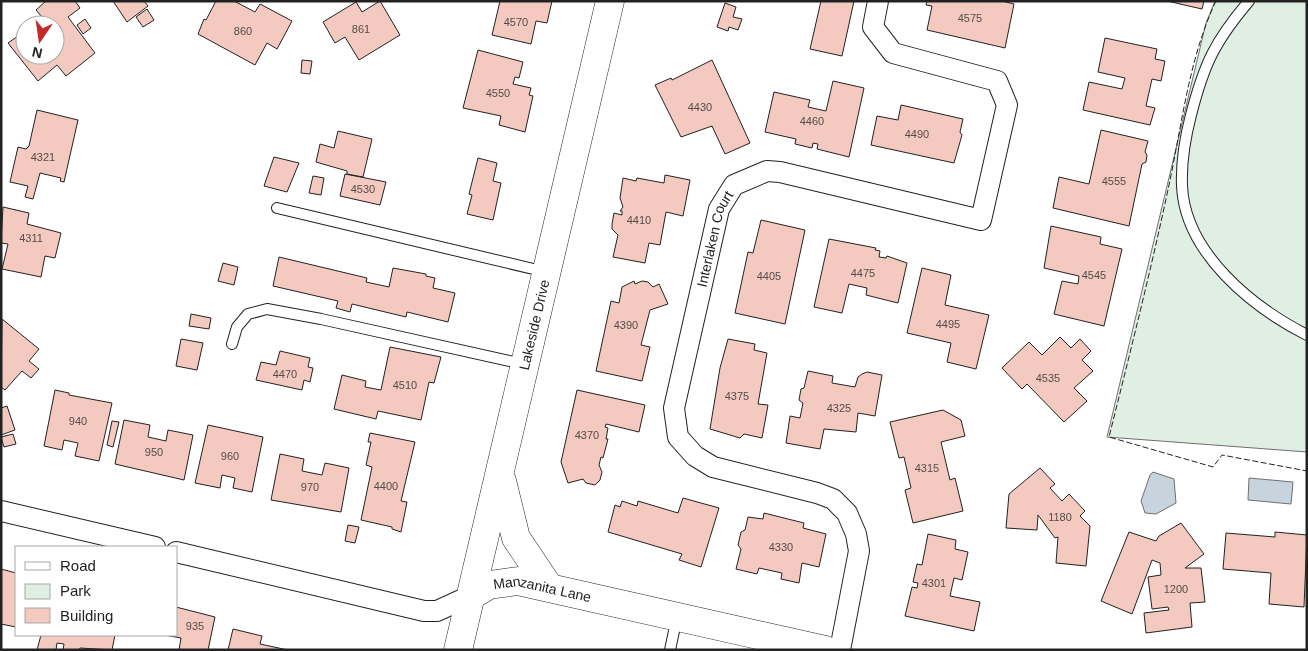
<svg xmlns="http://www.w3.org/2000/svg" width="1308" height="651" font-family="Helvetica,sans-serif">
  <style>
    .green { fill: #e0efe3; stroke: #6f6f6f }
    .water { fill: #c7d3dd; stroke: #6f6f6f }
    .building { fill: #f3c9c0; stroke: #222 }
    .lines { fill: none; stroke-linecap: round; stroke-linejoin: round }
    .lane-casing { stroke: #222; stroke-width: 12 }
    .street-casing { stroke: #222; stroke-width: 22 }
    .secondary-casing { stroke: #222; stroke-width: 29 }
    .lane { stroke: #fff; stroke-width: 10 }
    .street { stroke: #fff; stroke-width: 20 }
    .secondary { stroke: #fff; stroke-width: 28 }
    .fence { stroke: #222; stroke-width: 1; stroke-dasharray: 6 2.5; stroke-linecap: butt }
    .labels { text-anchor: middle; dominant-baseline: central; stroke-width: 4; stroke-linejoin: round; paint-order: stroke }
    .number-label { font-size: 11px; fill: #564c4a }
    .street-label { font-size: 14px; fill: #222; stroke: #fff }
  </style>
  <rect width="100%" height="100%" fill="#fff"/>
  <path class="green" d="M1215 1H1307V452L1107 437 1206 23Z"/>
  <path class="water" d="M1153 472 1174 479 1176 503 1156 514 1145 513 1141 501 1150 475Z
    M1249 478 1293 482 1291 504 1248 500Z"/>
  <path class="building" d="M46 1H75L80 8 68 17 95 53 66 76 57 65 38 81 8 43 25 31V55H55V25H32L42 17 36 10Z
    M113 1H144L148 6 127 22Z
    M216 1H234L255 12 260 4 292 21 277 49 267 43 255 65 198 34 204 19 206 20Z
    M380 1 400 35 359 60 345 37 335 43 323 22 356 2 362 12Z
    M500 1H552L547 23 536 21 531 44 492 35Z
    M821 1H854L842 56 810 49Z
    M927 1H1002L1014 4 1005 48 927 30 932 6 926 5Z
    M1167 1H1204L1202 9Z
    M725 3 736 7 733 17 742 19 738 30 729 27 728 31 717 27Z
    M147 9 154 20 143 27 136 17Z
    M85 19 91 28 83 34 77 25Z
    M1105 38 1157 49 1155 59 1165 61 1161 81 1152 79 1146 106 1155 108 1150 125 1083 110 1089 82 1122 89 1125 78 1098 72Z
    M478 50 523 62 519 78 515 77 513 84 531 88 529 95 533 96 525 132 499 125 501 116 463 108Z
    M302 60 312 61 310 74 301 73Z
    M712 60 750 143 725 154 712 126 681 137 655 85 671 78 672 80Z
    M833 81 864 88 849 157 817 149 818 144 813 143 812 148 795 144 796 139 765 132 774 92 810 100 808 107 826 111Z
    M901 105 963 119 960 132 962 135 954 163 871 145 877 116 898 120Z
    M37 110 78 120 64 182 60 181 61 178 40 173 33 199 25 197 28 186 10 182 18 147 26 149 29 146Z
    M1101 130 1148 141 1145 152 1147 155 1146 162 1142 164 1129 226 1053 208 1059 177 1089 184Z
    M338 131 372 139 363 177 347 174V171L316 162 320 144 334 148Z
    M274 157 299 163 287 192 264 186Z
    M478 158 497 163 493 181 501 183 493 220 467 214 472 195 469 194Z
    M345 174 386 182 380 205 340 196Z
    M665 175 690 180 683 216 666 212 660 245 649 243 645 263 613 257 618 235 612 229V224L614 213 622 215V211H620L623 207 620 198 623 178 636 181 637 178 664 183Z
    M313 176 324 178 321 195 309 193Z
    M3 207 29 213 27 224 61 233 55 258 45 256 41 277 2 269 8 244 1 243Z
    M761 220 805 230 785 324 735 313 748 252 753 253Z
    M1051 226 1101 237 1100 244 1122 249 1104 326 1054 314 1062 281 1078 284 1079 276 1044 268Z
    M829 239 876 248 875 250 880 251 879 257 886 258 887 256 907 263 898 303 866 295 867 288 849 284 842 313 814 307Z
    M279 257 367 278 366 282 389 287 393 268 426 274V276L435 278 433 288 455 293 448 322 407 312 406 317 352 304 350 312 336 308 338 301 273 286Z
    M223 263 238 267 234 285 218 281Z
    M922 268 951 275 945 305 989 315 976 369 947 362 951 343 907 333Z
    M634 281 635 284 642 281 648 282 653 287 659 284 668 304 650 310 641 345 650 347 642 381 596 371 611 301 619 303 622 287Z
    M191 314 211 318 209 329 189 326Z
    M2 319 39 349 29 361 39 369 31 378 22 371 5 390 1 387Z
    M1060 337 1071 348 1080 339 1091 351 1082 360 1093 371 1074 388 1087 401 1064 422 1027 384 1022 389 1002 368 1029 342 1042 355Z
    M181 339 203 343 197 370 176 366Z
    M728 339 755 344 754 350 767 353 758 404 768 405 762 438 744 434 740 438 710 429 720 368Z
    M390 347 441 357 434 383 429 382 421 420 378 411 376 419 334 409 342 375 366 381 365 387 381 390Z
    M280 351 310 358 308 367 313 368 310 382 304 380 302 390 256 380 261 362 276 365Z
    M808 371 833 376 832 383 855 387 858 377 862 374 867 372 882 375 875 416 858 413 856 432 824 429 820 449 786 443 790 416 800 418 803 403 799 400 801 389 804 388Z
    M55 390 69 393V395L112 403 99 461 75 456 78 443 64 440 62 450 44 446Z
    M577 390 645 405 639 432 606 424 605 427 608 428 606 439H608L603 458 601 457 599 465 602 472 600 480 595 485 586 483 583 479 568 483 561 462Z
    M7 406 15 430 1 435V408Z
    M943 410 961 420 965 436 941 442 950 480 955 478 963 511 913 523 905 490 911 488 904 457 899 458 890 422Z
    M124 420 150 425 148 437 166 441 168 430 193 435 184 480 115 464Z
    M112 421 119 422 113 447 107 445Z
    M208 425 263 437 252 492 233 488 235 478 222 475 220 488 195 483Z
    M370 433 415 442 401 501 407 502 401 532 392 529V527L361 520 372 467 366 465 371 442H368Z
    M13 434 16 444 4 447 1 437Z
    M280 454 304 459 302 471 322 475 325 463 349 468 341 512 271 500Z
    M1040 468 1055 484 1050 488 1062 501 1069 494 1085 511 1080 516 1090 526 1086 566 1056 563 1058 537 1055 538 1038 515 1037 530 1006 528 1009 494Z
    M683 498 719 508 701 567 679 560 682 554 608 532 615 505 620 507 622 501 637 506 638 501 678 513Z
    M764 513 804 523 803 528 826 534 819 567 802 563 799 583 781 579 782 573 759 568 757 574 736 569 741 549 738 545 741 532 745 530 748 517 763 519Z
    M1181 523 1204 554 1185 568H1201L1205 602 1190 603 1192 627 1146 633 1144 613 1169 610 1168 607 1152 609 1148 577 1161 575 1160 563 1152 560 1132 614 1101 601 1129 532 1156 541 1159 536Z
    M348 525 359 527 355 543 345 541Z
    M1275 532 1307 535 1304 607 1269 604 1271 573 1223 569 1226 533 1275 537Z
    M928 534 956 540 955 549 968 552 962 580 954 578 950 596 980 602 974 631 905 616 912 587 917 588 918 583 913 582 917 564 922 565Z
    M1 569 16 573V627L1 624Z
    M176 607 215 617 208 650H179L181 638 165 635H176Z
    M233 629 262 636 260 644 288 650H228Z
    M41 635H115L112 650 80 648 79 650H63L64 644 57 643 56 650H37Z"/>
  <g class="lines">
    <g class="lane-casing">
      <path id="lane" d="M1249 1C1215 41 1204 64 1191 115 1185 138 1181 162 1182 186 1185 253 1252 307 1307 335
        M277 208 546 272
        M232 344 237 327 248 314 267 309 321 319 523 364
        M670 650 677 617"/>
    </g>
    <g class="street-casing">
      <g id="street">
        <path d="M1 511 155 547"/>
        <path d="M176 552 424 611H437L472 595"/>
        <path id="s1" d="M840 650 859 551 856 534 847 513 833 499 817 493 713 467 695 456 678 437 674 408 719 209 734 185 767 171 780 172 981 220 1007 105 997 81 893 53 873 27 878 1"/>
      </g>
    </g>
    <g class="secondary-casing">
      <g id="secondary">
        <path d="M502 481 516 538 549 587"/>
        <path id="s2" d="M472 595 489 585 518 581 825 650"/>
        <path id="s3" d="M458 650 610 1"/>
      </g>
    </g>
    <use href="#lane" class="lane"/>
    <use href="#street" class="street"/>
    <use href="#secondary" class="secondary"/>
    <path class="fence" d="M1216 1C1189 58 1182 124 1169 185 1151 270 1130 353 1109 437L1213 467 1222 455 1307 471"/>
  </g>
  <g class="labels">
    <g class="number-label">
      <text x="970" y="18">4575</text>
      <text x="516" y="22">4570</text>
      <text x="361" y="29">861</text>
      <text x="243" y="31">860</text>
      <text x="498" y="93">4550</text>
      <text x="700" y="107">4430</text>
      <text x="812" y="121">4460</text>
      <text x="917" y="134">4490</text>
      <text x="43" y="157">4321</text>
      <text x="1114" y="181">4555</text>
      <text x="363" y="189">4530</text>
      <text x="639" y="220">4410</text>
      <text x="31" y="238">4311</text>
      <text x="863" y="273">4475</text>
      <text x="1094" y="275">4545</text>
      <text x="769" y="276">4405</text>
      <text x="948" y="324">4495</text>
      <text x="626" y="325">4390</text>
      <text x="285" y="374">4470</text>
      <text x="1048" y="378">4535</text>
      <text x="405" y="385">4510</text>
      <text x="737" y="396">4375</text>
      <text x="839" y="408">4325</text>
      <text x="78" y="421">940</text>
      <text x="587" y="435">4370</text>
      <text x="154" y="452">950</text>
      <text x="230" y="456">960</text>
      <text x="927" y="468">4315</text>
      <text x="386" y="486">4400</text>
      <text x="310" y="487">970</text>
      <text x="1060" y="517">1180</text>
      <text x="781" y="547">4330</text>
      <text x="934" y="583">4301</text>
      <text x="1176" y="589">1200</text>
      <text x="195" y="626">935</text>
    </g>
    <g class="street-label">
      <text stroke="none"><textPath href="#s1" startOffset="535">Interlaken Court</textPath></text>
      <text stroke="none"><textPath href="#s3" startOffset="334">Lakeside Drive</textPath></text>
      <text stroke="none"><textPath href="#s2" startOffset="74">Manzanita Lane</textPath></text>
    </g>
  </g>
  <rect width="1308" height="651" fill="none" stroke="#222222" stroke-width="5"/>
  <rect x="15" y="546" width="162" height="90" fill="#ffffff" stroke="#a7a7a7"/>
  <rect x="25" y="562" width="25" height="8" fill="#ffffff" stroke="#a7a7a7"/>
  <text x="60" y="571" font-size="15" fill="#222222">Road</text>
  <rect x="25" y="584" width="25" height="15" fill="#e0efe3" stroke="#a7a7a7"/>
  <text x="60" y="596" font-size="15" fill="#222222">Park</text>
  <rect x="25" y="608" width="25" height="15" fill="#f3c9c0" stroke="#a7a7a7"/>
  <text x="60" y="621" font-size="15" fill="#222222">Building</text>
  <g transform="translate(40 40) rotate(193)"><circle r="24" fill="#ffffff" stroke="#a7a7a7"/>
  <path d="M0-4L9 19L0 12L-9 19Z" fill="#c62828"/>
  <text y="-8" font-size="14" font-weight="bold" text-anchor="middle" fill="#222222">N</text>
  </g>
</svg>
